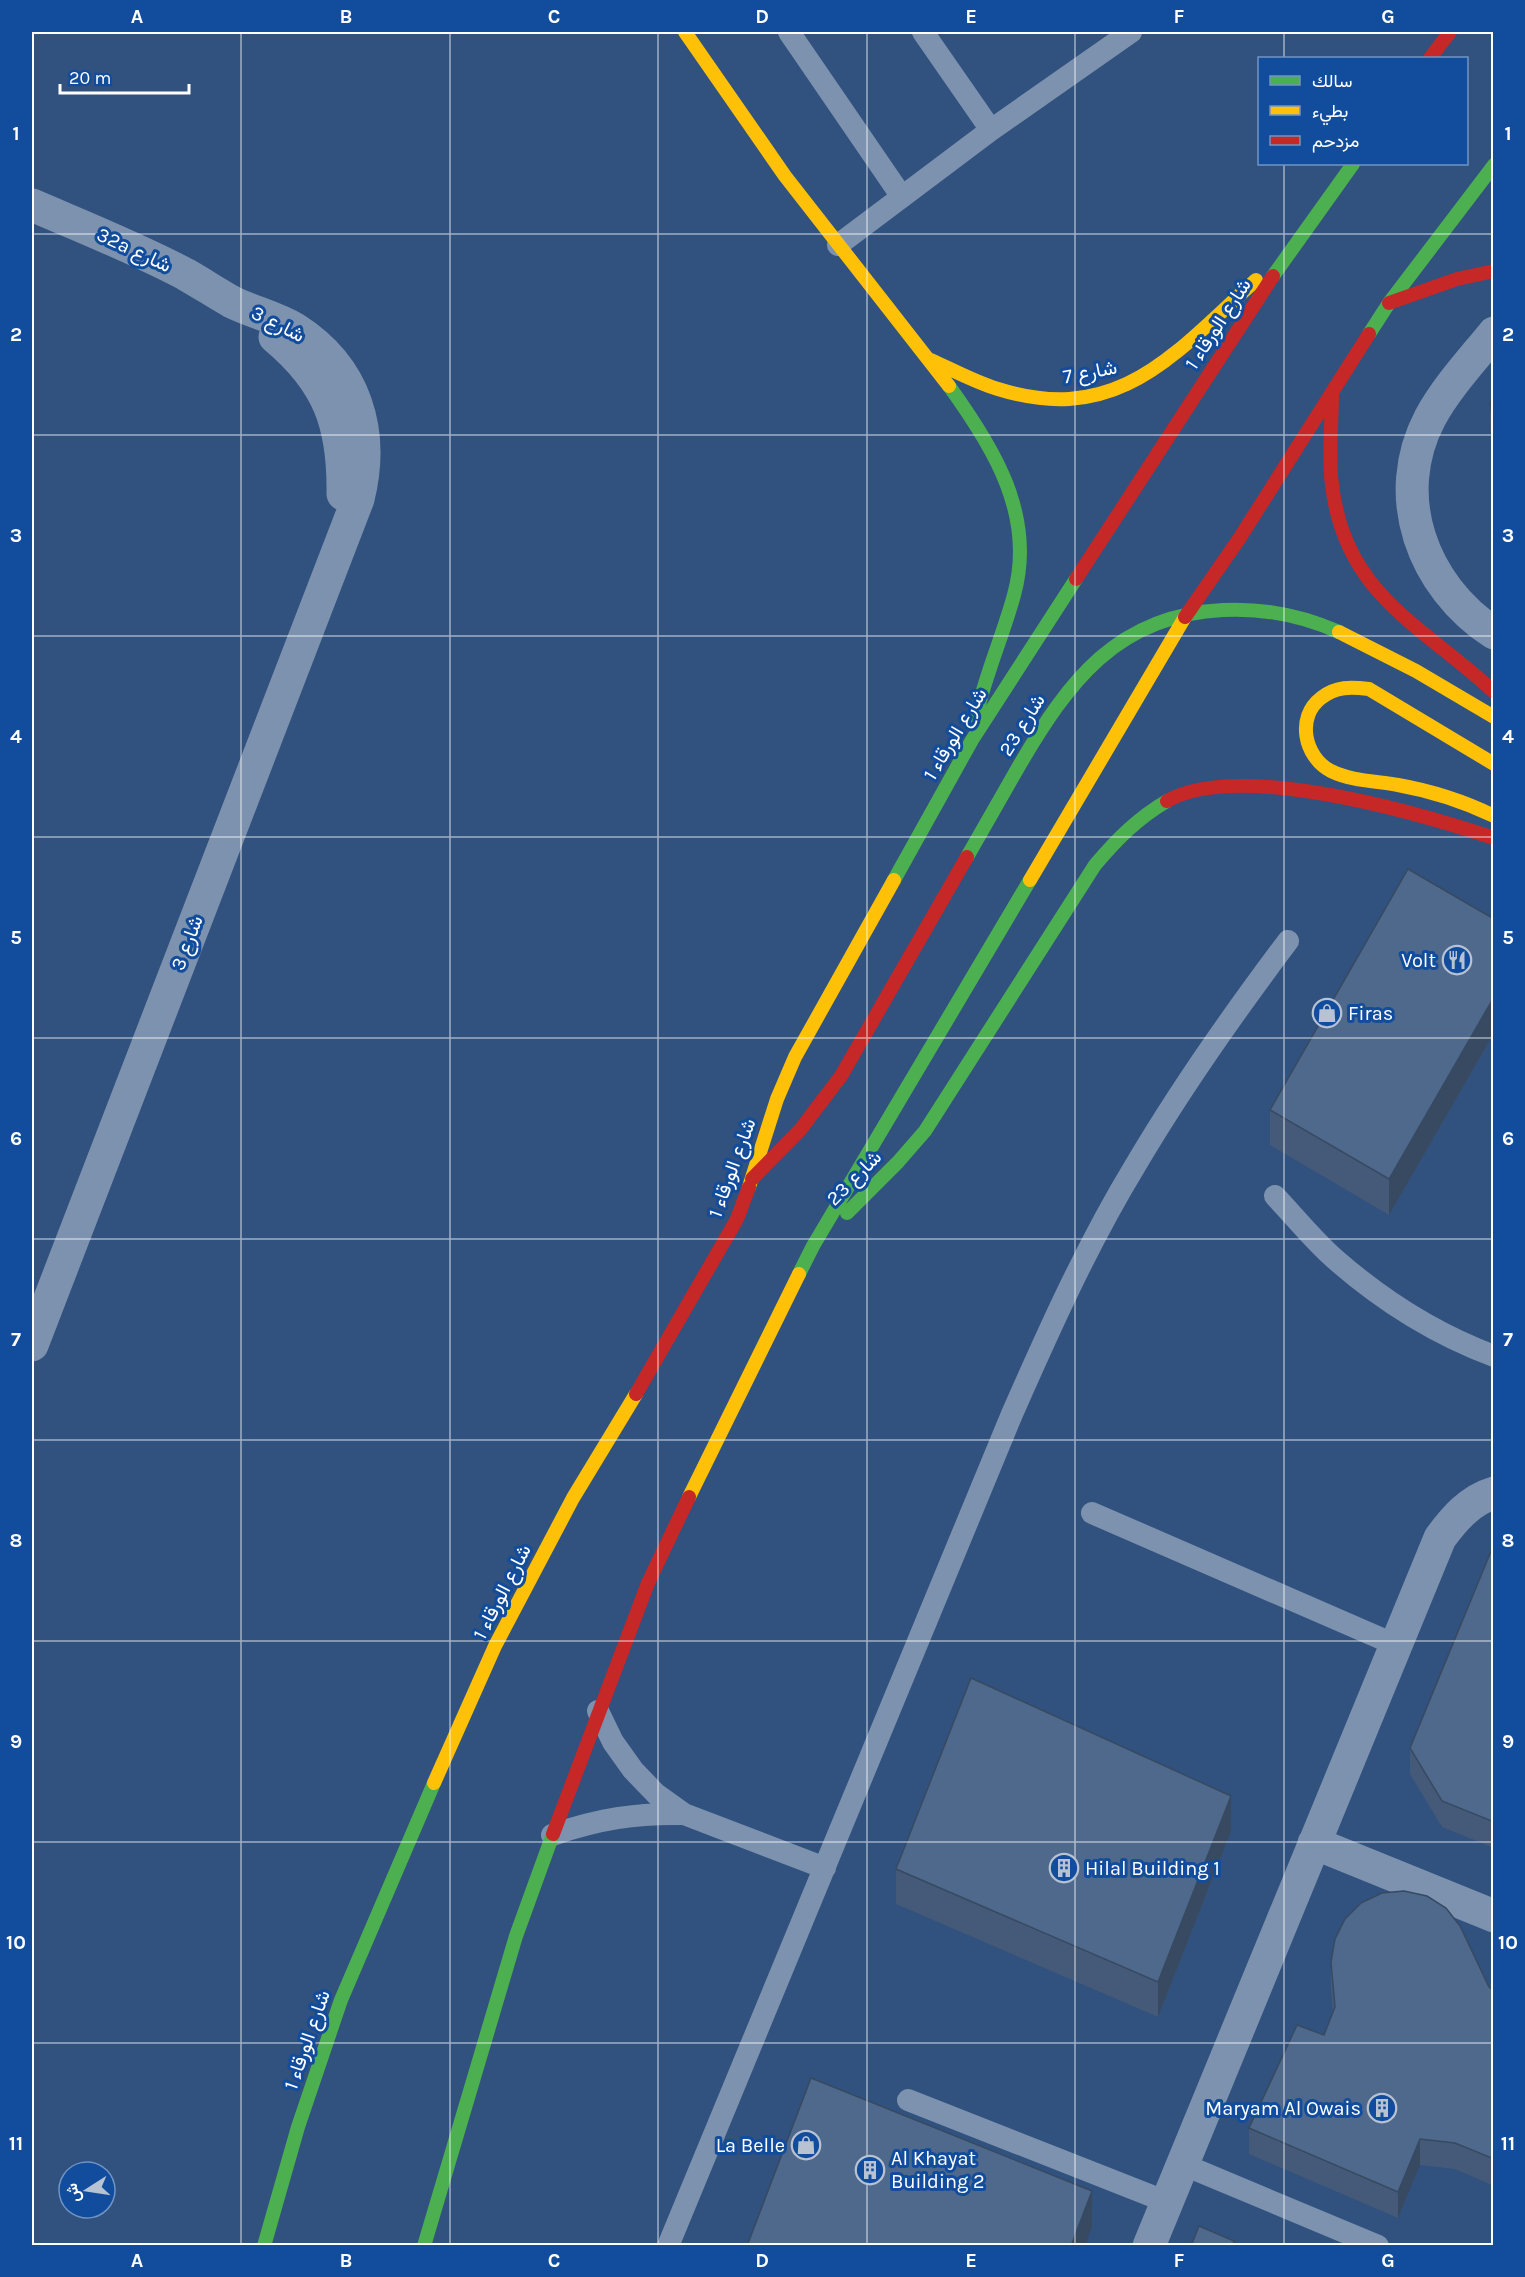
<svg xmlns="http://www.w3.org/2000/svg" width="1525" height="2277" font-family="Karla,Vazirmatn,sans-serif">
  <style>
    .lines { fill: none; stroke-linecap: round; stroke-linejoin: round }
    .lane { stroke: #7c92ae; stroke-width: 22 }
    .street { stroke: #7c92ae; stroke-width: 33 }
    .fast { stroke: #4caf50; stroke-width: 14 }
    .slow { stroke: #ffc107; stroke-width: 14 }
    .jam { stroke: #c62828; stroke-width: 14 }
    .wall { fill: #445a78 }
    .shaded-wall { fill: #374a62 }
    .building { fill: #4f698c; stroke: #374a62; stroke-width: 1.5 }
    .grid { fill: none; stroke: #fff; stroke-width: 1.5; stroke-opacity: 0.55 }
    .labels { text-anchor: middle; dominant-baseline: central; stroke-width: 6; stroke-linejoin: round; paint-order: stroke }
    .street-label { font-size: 20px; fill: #fff; stroke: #114c9d }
    .poi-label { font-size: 20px; fill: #fff; stroke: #114c9d; text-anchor: end }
    .neatline { fill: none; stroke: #fff; stroke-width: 2 }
    .grid-label { font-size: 20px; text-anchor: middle; font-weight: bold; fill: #fff }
  </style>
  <rect width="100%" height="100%" fill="#31517e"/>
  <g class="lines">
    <path class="lane" d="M789 32 902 197
      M923 32 991 130
      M838 245 991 130 1131 32
      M1275 1196C1295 1217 1314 1241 1336 1260 1383 1301 1435 1334 1494 1356
      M1092 1513 1396 1645
      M598 1711 613 1742 633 1770 656 1794 684 1814 825 1868
      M552 1835C598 1819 636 1813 684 1814
      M908 2100 1167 2202
      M1182 2164 1378 2246
      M668 2246 1012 1414C1049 1330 1087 1245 1135 1166 1181 1088 1233 1014 1288 941"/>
    <path class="street" d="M32 205C83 227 136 248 185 274 201 283 216 293 232 302 252 312 275 317 295 329 356 368 375 431 358 499L32 1345
      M1494 333C1473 359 1446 388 1430 418 1389 496 1422 586 1494 633
      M275 337C329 382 344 425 343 494
      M1314 1843 1494 1916
      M1149 2246 1440 1538C1454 1519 1470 1500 1494 1493"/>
    <path class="fast" d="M1273 276 1353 164
      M1369 334 1389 303 1494 165
      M949 386C994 448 1036 516 1014 595 1003 636 985 675 976 717
      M967 857C984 827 1002 796 1019 766 1068 682 1117 615 1223 610 1262 608 1303 616 1339 632
      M894 880 972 740 1076 579
      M847 1213 898 1162 925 1131 1095 865C1117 839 1138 818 1167 801
      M799 1274 813 1246 1030 880
      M264 2246 298 2127 341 2000 434 1783
      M424 2246 516 1936 553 1834"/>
    <path class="slow" d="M685 32 785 176 949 386
      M931 360C953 370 975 382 998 389 1119 427 1176 352 1256 280
      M1339 632 1416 671 1494 717
      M1494 764 1369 689C1351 687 1336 686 1321 698 1296 717 1304 757 1331 771 1351 781 1376 781 1398 785 1432 791 1463 801 1494 816
      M1030 880 1185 617
      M749 1187 777 1099 795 1057 894 880
      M689 1497 799 1274
      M434 1783 495 1646 573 1498 636 1394"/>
    <path class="jam" d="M1430 58 1450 32
      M1389 303 1457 279 1494 271
      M1332 393C1332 423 1328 455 1332 485 1345 595 1422 625 1494 692
      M1076 579 1273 276
      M1185 617 1239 539 1369 334
      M1167 801C1239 760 1418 813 1494 838
      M752 1179 800 1130 841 1076 967 857
      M636 1394 737 1219 749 1187
      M553 1834 648 1583 689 1497"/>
  </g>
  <path class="wall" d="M1494 398V452L1490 429V403Z
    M1494 919V1033L1389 1215 1270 1145V1110Z
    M1494 1544V1848L1442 1827 1410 1774V1748Z
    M1231 1831 1158 2017 896 1904V1869Z
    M1331 1962 1489 1987 1494 1991V2186L1455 2169 1420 2165 1398 2218 1249 2154V2128L1324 2035 1333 2011 1331 1989Z"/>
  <path class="shaded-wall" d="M1494 997V1033L1389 1215V1179Z
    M1231 1796V1831L1158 2017V1982Z
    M1420 2139V2165L1398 2218V2192Z
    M1092 2191V2226L1085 2246H1071Z"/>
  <path class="building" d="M1494 398V426L1490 403Z
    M1408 869 1494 919V997L1389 1179 1270 1110Z
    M1494 1544V1822L1442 1801 1410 1748Z
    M971 1678 1231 1796 1158 1982 896 1869Z
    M1404 1891 1427 1896 1446 1908 1460 1926 1489 1987 1494 1991V2159L1455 2143 1420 2139 1398 2192 1249 2128 1297 2025 1324 2035 1335 2007 1331 1962 1335 1939 1345 1919 1361 1903 1382 1893Z
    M811 2078 1092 2191 1071 2246H747Z
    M1199 2226 1234 2241 1233 2246H1191Z"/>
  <path class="grid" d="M241 32V2246M450 32V2246M658 32V2246M867 32V2246M1075 32V2246M1284 32V58M1284 164V2246M32 234H1494M32 435H1494M32 636H1494M32 837H1494M32 1038H1494M32 1239H1494M32 1440H1494M32 1641H1494M32 1842H1494M32 2043H1494"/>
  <defs>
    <g id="restaurant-ring" transform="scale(1.5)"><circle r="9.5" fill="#114c9d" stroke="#b7c2d2" stroke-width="1.5"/><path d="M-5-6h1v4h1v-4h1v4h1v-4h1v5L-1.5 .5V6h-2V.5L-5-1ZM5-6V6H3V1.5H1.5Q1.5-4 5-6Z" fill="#b7c2d2"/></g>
    <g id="shop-ring" transform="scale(1.5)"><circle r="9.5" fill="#114c9d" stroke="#b7c2d2" stroke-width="1.5"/><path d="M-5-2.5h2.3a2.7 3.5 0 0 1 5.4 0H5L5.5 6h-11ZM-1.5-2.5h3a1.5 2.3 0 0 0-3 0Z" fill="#b7c2d2"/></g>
    <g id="building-ring" transform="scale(1.5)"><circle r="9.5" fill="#114c9d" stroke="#b7c2d2" stroke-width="1.5"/><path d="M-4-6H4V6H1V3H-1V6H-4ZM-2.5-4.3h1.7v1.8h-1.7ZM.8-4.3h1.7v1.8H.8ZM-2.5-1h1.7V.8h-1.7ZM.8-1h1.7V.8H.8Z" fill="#b7c2d2"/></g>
  </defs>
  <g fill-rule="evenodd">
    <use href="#restaurant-ring" x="1457" y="960"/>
    <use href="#shop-ring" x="1327" y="1013"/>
    <use href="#building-ring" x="1064" y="1868"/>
    <use href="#building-ring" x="1382" y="2108"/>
    <use href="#shop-ring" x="806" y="2145"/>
    <use href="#building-ring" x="870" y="2170"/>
  </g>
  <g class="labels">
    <g class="street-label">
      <text transform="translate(134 250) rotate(25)">32a شارع</text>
      <text transform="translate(278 324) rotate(27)">شارع 3</text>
      <text transform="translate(1218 324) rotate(-57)">شارع الورقاء 1</text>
      <text transform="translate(1090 372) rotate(-11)">شارع 7</text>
      <text transform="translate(1022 725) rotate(-58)">شارع 23</text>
      <text transform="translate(955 734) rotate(-59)">شارع الورقاء 1</text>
      <text transform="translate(187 943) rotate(-69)">شارع 3</text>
      <text transform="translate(732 1168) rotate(-70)">شارع الورقاء 1</text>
      <text transform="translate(854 1178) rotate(-45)">شارع 23</text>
      <text transform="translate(502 1592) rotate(-63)">شارع الورقاء 1</text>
      <text transform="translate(307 2040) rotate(-71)">شارع الورقاء 1</text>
    </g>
    <g class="poi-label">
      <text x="1436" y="960">Volt</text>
      <text x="1348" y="1013" text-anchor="start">Firas</text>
      <text x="1085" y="1868" text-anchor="start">Hilal Building 1</text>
      <text x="1361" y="2108">Maryam Al Owais</text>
      <text x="785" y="2145">La Belle</text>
      <text x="891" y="2158" text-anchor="start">Al Khayat<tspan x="891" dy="23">Building 2</tspan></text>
    </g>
  </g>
  <rect width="1525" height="2277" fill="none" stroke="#114c9d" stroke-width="66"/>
  <rect x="1258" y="57" width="210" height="108" fill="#114c9d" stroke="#7094c4" stroke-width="1.5"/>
  <rect x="1270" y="76" width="30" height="9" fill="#4caf50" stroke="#7094c4" stroke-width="1.5"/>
  <text x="1312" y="87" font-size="18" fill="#ffffff">سالك</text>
  <rect x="1270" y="106" width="30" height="9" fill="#ffc107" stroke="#7094c4" stroke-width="1.5"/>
  <text x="1312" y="117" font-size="18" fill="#ffffff">بطيء</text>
  <rect x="1270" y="136" width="30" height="9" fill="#c62828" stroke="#7094c4" stroke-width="1.5"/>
  <text x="1312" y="147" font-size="18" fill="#ffffff">مزدحم</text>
  <g transform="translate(87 2190) rotate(258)"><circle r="28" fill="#114c9d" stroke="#7094c4" stroke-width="1.5"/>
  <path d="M0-4.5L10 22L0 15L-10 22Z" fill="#b7c2d2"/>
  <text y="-9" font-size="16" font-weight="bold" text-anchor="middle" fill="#ffffff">ش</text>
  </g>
  <path d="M60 84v9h129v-9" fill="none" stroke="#ffffff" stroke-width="3"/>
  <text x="69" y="84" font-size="18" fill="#ffffff" stroke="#114c9d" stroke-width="4.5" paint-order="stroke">20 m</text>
  <rect x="33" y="33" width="1459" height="2211" class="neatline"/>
  <g class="grid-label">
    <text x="137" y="23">A</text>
    <text x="346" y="23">B</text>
    <text x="554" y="23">C</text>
    <text x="762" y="23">D</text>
    <text x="971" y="23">E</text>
    <text x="1179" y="23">F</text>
    <text x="1388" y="23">G</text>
    <text x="16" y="140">1</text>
    <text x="1508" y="140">1</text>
    <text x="16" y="341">2</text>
    <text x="1508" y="341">2</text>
    <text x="16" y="542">3</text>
    <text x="1508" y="542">3</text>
    <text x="16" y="743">4</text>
    <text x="1508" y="743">4</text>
    <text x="16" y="944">5</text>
    <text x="1508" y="944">5</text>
    <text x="16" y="1145">6</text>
    <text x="1508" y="1145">6</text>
    <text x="16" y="1346">7</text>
    <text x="1508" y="1346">7</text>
    <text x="16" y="1547">8</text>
    <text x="1508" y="1547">8</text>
    <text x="16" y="1748">9</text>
    <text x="1508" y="1748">9</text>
    <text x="16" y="1949">10</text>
    <text x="1508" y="1949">10</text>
    <text x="16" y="2150">11</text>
    <text x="1508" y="2150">11</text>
    <text x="137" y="2267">A</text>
    <text x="346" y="2267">B</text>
    <text x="554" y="2267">C</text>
    <text x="762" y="2267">D</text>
    <text x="971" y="2267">E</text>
    <text x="1179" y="2267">F</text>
    <text x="1388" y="2267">G</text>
  </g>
</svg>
